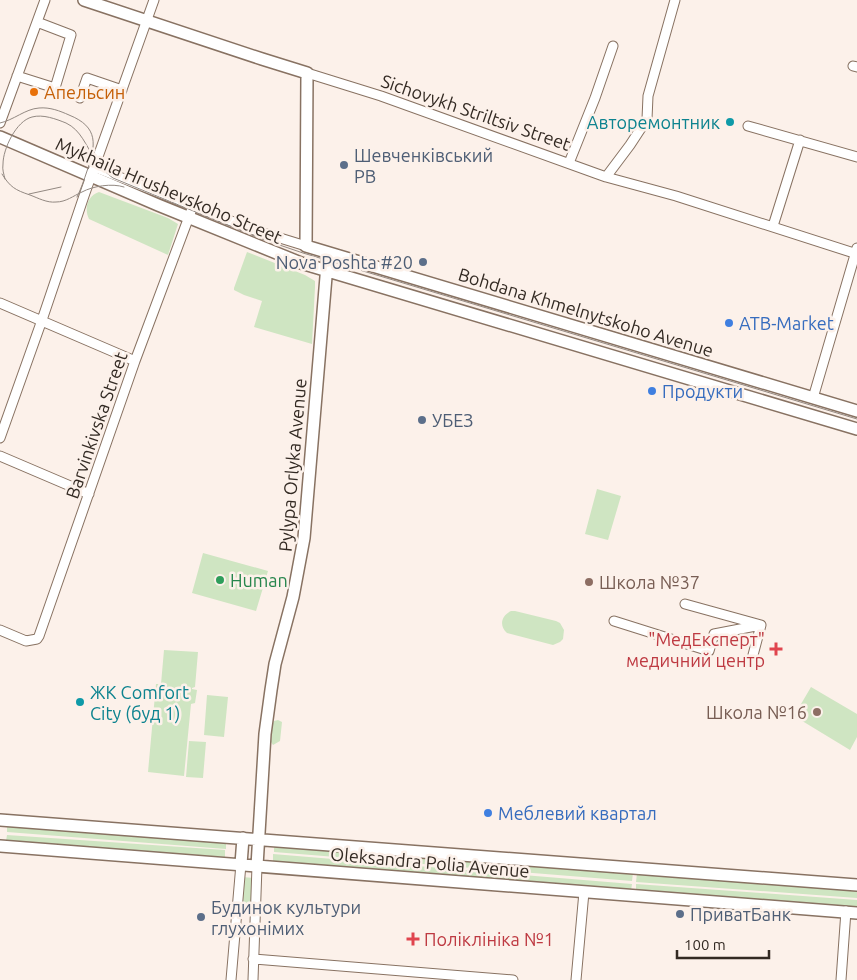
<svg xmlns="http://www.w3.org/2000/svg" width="857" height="980" font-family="Ubuntu,sans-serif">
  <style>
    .green { fill: #cfe5c2 }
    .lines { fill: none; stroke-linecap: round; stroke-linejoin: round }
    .minor-casing { stroke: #887262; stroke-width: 11 }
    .major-casing { stroke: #887262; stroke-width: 14 }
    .minor { stroke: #fff; stroke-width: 9 }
    .major { stroke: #fff; stroke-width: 11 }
    .tram { stroke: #938982; stroke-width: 1 }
    .food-dot { fill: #e8710a; stroke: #fcf1ea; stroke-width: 2 }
    .culture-dot { fill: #0f9aa8; stroke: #fcf1ea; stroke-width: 2 }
    .service-dot { fill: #5c6f8a; stroke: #fcf1ea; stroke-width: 2 }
    .shop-dot { fill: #3f7fe0; stroke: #fcf1ea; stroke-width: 2 }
    .leisure-dot { fill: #2e9e5b; stroke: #fcf1ea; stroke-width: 2 }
    .education-dot { fill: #8d6e63; stroke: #fcf1ea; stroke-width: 2 }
    .health-dot { fill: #e0444e; stroke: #fcf1ea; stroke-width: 2 }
    .labels { text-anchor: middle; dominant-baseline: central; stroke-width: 5; stroke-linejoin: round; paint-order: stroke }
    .food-label { font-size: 18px; fill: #c56008; stroke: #fcf1ea; text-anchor: start }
    .street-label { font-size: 18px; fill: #332a23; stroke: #fcf1ea }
    .culture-label { font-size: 18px; fill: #0d838f; stroke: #fcf1ea; text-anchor: end }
    .service-label { font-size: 18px; fill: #4e5e75; stroke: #fcf1ea; text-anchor: start }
    .shop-label { font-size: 18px; fill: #366cbe; stroke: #fcf1ea; text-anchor: start }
    .leisure-label { font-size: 18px; fill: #27864d; stroke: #fcf1ea; text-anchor: start }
    .education-label { font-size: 18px; fill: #785e54; stroke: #fcf1ea; text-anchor: start }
    .health-label { font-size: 18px; fill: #be3a42; stroke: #fcf1ea; text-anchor: end }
  </style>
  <rect width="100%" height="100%" fill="#fcf1ea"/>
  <path class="green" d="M99 192 168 218 178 224 168 255 89 219C84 209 87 196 99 192Z
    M247 252 305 275 315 281V287L312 344 254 327 262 301 244 295 234 290V288Z
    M597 489 621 496 608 540 585 534Z
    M203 553 268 571 256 611 192 593Z
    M511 611H515L556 621 560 623 564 630 563 639 560 642 553 645 507 633C499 626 501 616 511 611Z
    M164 650 198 652 195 687 192 688V689L197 690 195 703 191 704 184 776 148 772 156 684H161Z
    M811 687 857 714V737L850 750 794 716Z
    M207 695 228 697 224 737 204 735Z
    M274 721 278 720 282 722 280 741 273 745 271 742 272 725Z
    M189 741 206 742 203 778 186 777Z
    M7 825 226 842V849L7 832Z
    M7 835 225 850V857L6 841Z
    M274 844 633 873 632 881 274 852Z
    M273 854 632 884 631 891 273 861Z
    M637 873 857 889V898L636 882Z
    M242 877 254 878 253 907 239 906Z
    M636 884 857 900V908L636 892Z"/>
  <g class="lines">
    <g class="minor-casing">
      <path id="minor" d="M853 66 857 67
        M307 73 381 96 606 177 676 196 857 254
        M17 76 55 88 71 35 37 22
        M80 98 87 78 122 90
        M0 123 45 0
        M748 126 857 157
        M569 163 595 98 613 46
        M94 167 254 230 306 246
        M606 177 630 145 647 119 648 96 675 0
        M773 226 800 140
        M0 303 135 361
        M813 398 857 248
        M0 438 42 320 85 193 154 0
        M0 456 89 494
        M614 621 709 651 714 634 761 625 685 604
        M0 630 26 641 37 639 39 636 135 361 193 206
        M753 655 761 625
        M253 959 513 980
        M231 980 241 864
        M253 980 257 866
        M576 980 584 892
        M841 980 846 911"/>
    </g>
    <g class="major-casing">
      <path id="major" d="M84 0 262 59 307 73 306 246 857 411
        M0 137 158 205 301 263 857 429
        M0 820 857 885
        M0 846 857 913
        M241 864 243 838
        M257 866 265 734 271 690 275 664 293 597 304 538 328 253"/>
    </g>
    <use href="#minor" class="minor"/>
    <use href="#major" class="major"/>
    <path class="tram" d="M0 123C14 120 25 109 39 108 50 107 60 111 69 115 99 127 96 145 87 171 84 180 81 189 77 197
      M2 174C10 187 15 190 30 195 38 198 47 203 56 202 66 202 73 196 82 192 93 186 112 183 124 187
      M5 179C4 174 2 170 3 164 3 149 16 121 32 117 43 114 56 119 66 123 81 130 86 146 95 159 99 166 106 173 113 178L259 238 303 253 857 419
      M29 194 61 187"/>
  </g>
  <circle class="food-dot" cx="34" cy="92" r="5"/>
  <g class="culture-dot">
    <circle cx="730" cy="122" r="5"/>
    <circle cx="80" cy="702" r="5"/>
  </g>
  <g class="service-dot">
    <circle cx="344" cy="165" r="5"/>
    <circle cx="423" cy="262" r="5"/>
    <circle cx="422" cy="420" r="5"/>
    <circle cx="680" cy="914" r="5"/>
    <circle cx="201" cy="917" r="5"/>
  </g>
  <g class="shop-dot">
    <circle cx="729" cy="323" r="5"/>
    <circle cx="652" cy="391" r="5"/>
    <circle cx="488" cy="813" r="5"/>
  </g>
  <circle class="leisure-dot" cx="220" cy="580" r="5"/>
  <g class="education-dot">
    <circle cx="589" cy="582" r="5"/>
    <circle cx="817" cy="712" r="5"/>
  </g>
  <g class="health-dot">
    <path d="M773.5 641.5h5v5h5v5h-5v5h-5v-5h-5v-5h5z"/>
    <path d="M410.5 931.5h5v5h5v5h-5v5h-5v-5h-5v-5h5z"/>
  </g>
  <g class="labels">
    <g class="food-label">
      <text x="44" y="92">Апельсин</text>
    </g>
    <g class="street-label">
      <text transform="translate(476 112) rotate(19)">Sichovykh Striltsiv Street</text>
      <text transform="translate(169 190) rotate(23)">Mykhaila Hrushevskoho Street</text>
      <text transform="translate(586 312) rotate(17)">Bohdana Khmelnytskoho Avenue</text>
      <text transform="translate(96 425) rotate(-71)">Barvinkivska Street</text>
      <text transform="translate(292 465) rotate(-85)">Pylypa Orlyka Avenue</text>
      <text transform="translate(430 862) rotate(5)">Oleksandra Polia Avenue</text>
    </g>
    <g class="culture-label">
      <text x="720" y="122">Авторемонтник</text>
      <text x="90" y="692" text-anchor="start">ЖК Comfort<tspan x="90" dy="21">City (буд 1)</tspan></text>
    </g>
    <g class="service-label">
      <text x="354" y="155">Шевченківський<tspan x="354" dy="21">РВ</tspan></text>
      <text x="413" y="262" text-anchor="end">Nova Poshta #20</text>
      <text x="432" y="420">УБЕЗ</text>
      <text x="211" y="907">Будинок культури<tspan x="211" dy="21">глухонімих</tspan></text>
      <text x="690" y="914">ПриватБанк</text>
    </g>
    <g class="shop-label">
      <text x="739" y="323">ATB-Market</text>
      <text x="662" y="391">Продукти</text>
      <text x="498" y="813">Меблевий квартал</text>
    </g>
    <g class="leisure-label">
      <text x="230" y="580">Human</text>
    </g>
    <g class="education-label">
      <text x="599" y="582">Школа №37</text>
      <text x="807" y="712" text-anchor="end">Школа №16</text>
    </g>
    <g class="health-label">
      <text x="765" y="639">"МедЕксперт"<tspan x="765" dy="21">медичний центр</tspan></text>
      <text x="424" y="939" text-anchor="start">Поліклініка №1</text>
    </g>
  </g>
  <path d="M677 950v8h92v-8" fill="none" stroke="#332a23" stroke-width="2.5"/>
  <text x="684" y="950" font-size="15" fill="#332a23" stroke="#fcf1ea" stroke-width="4" paint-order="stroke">100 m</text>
</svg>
